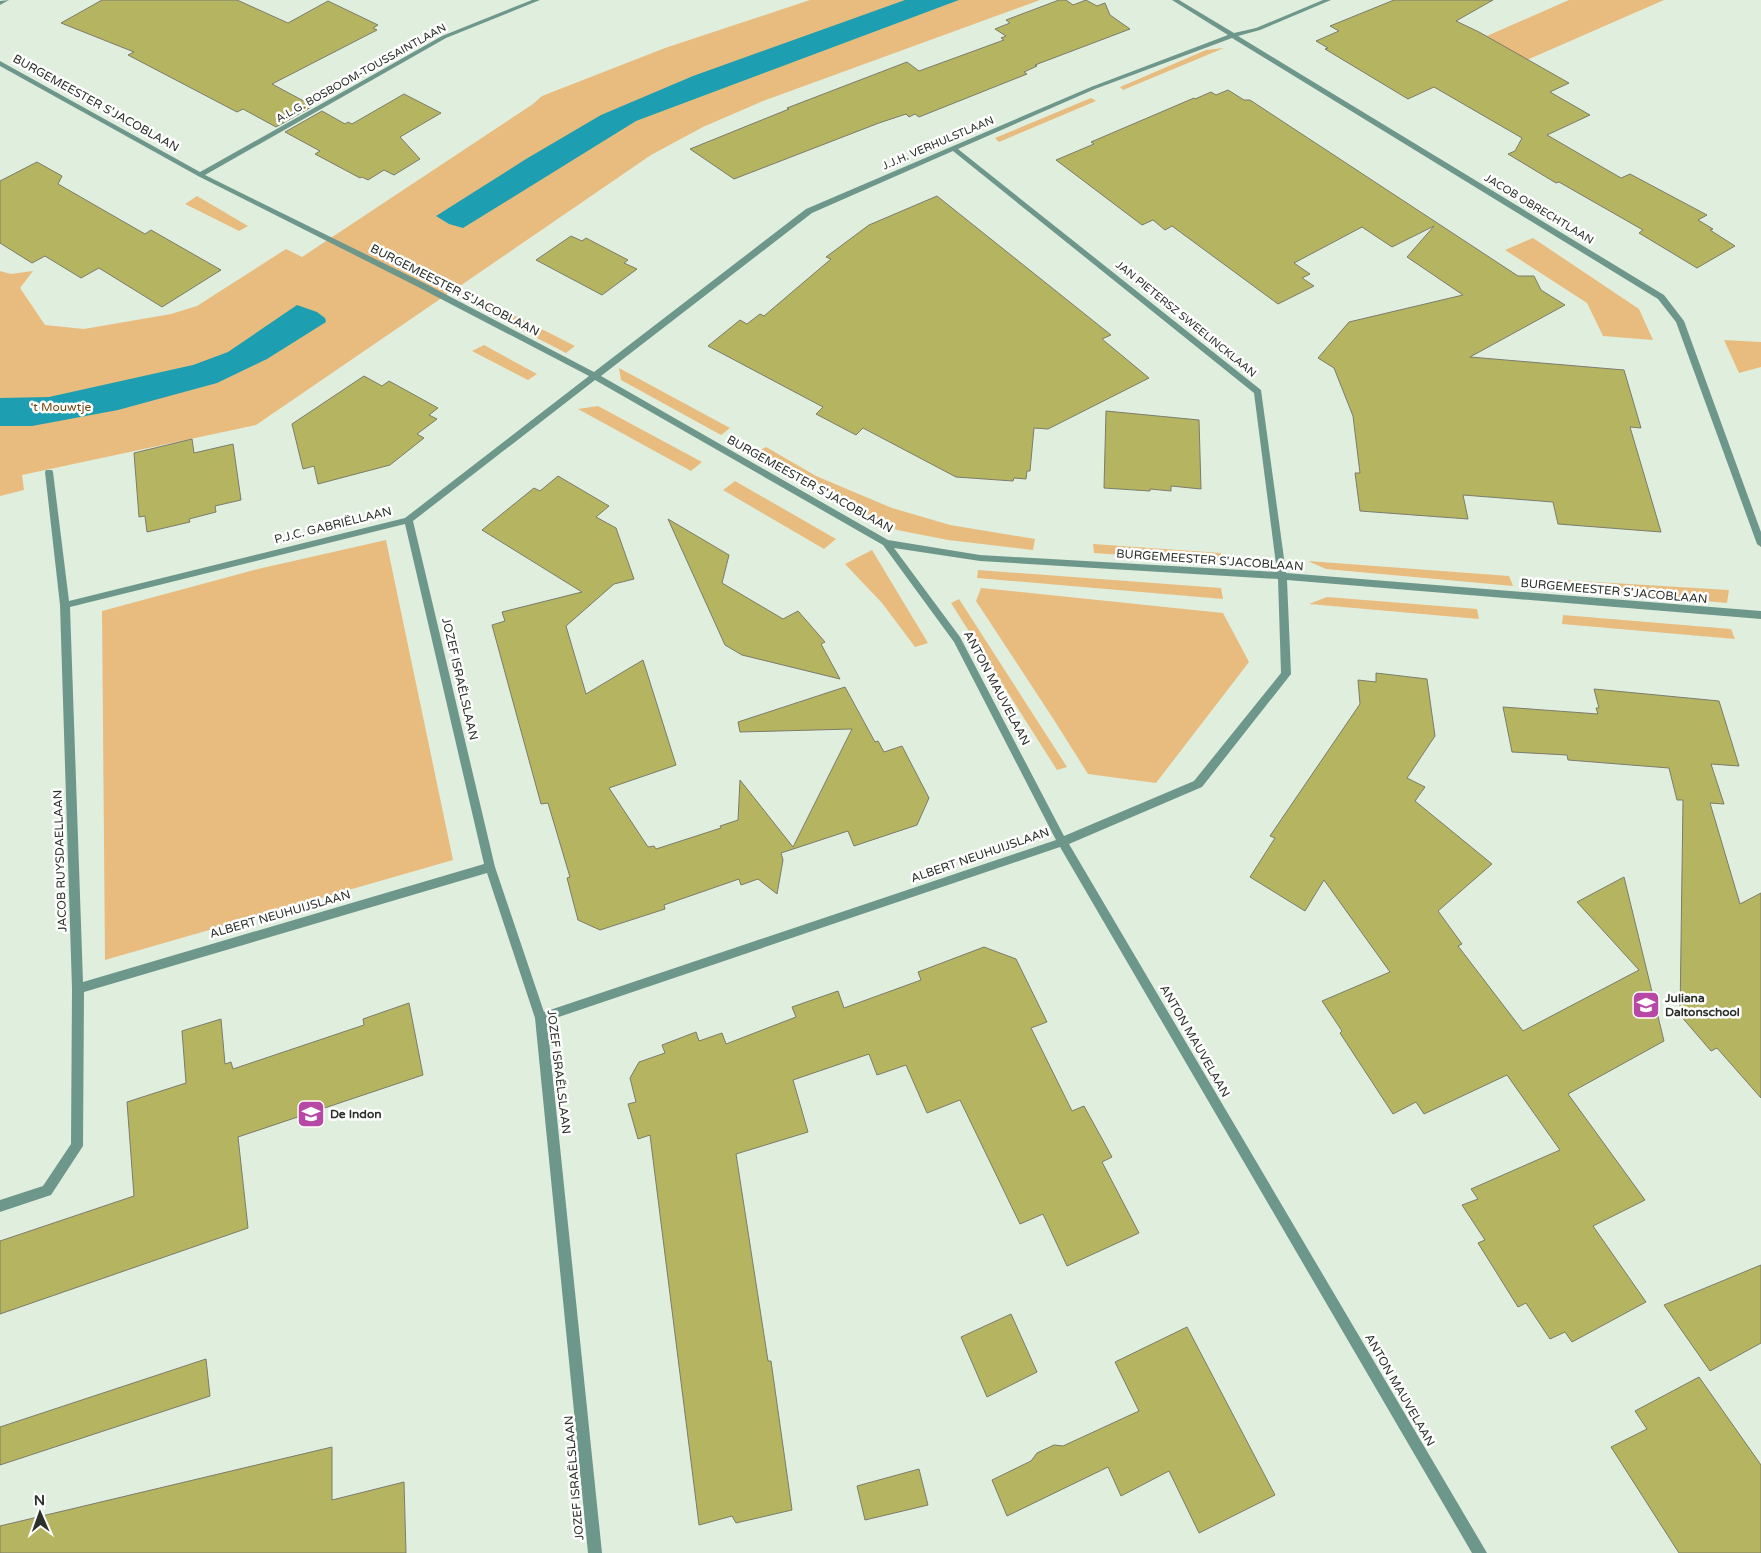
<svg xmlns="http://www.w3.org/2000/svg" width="1761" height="1553" font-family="'Varela Round',sans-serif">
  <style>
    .green { fill: #e8bc7f }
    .water { fill: #1d9fb1 }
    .building { fill: #b4b461; stroke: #7c7c6b }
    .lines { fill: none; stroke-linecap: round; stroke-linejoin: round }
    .minor { fill: #6e978c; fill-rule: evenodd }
    .labels { text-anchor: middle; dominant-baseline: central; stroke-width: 5; stroke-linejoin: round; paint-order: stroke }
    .far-street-label { font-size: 11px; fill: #2b302a; stroke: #fff }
    .street-label { font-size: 12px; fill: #2b302a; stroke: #fff }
    .park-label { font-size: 12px; fill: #68470f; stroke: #fff }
    .poi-label { font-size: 12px; font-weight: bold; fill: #2b302a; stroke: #fff; text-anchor: start }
  </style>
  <rect width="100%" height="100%" fill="#e0eede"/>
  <path class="green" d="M810 0H1040L763 101 703 127 651 155 457 288 506 311 497 317 449 293 256 425 22 475 24 490 0 496V271L11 274 33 271 20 288 45 325 84 329 171 314 197 306 286 249 302 257 533 104 542 96 665 48Z
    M1569 0H1664L1506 69 1471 43Z
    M1224 48 1123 90 1120 87 1206 50Z
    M1091 98 1096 101 999 142 995 138Z
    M197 196 248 226 239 231 185 204Z
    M1533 238 1639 309 1653 340 1603 336 1587 303 1505 250Z
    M516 316 575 346 566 353 504 321Z
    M1724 340 1761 342V367L1739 373Z
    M484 345 537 374 528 380 472 351Z
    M619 368 730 428 721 435 621 380Z
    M598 406 702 462 691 471 578 409Z
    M766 447 816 476 892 508 950 525 1035 539 1033 550 948 540 897 530 754 454Z
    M735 481 836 539 824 549 723 490Z
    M386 540 453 860 105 960 102 611 258 569Z
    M1093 544 1221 553V562L1094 553Z
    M872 550 928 643 915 647 882 603 845 564Z
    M1308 561 1509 576 1513 586 1326 569Z
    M978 570 1221 588 1223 599 977 578Z
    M1562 580 1729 590 1727 603 1561 588Z
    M981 588 1223 613 1249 662 1156 783 1088 774 1054 720 976 601Z
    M1327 597 1477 609 1479 619 1309 604Z
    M959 599 1067 767 1057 770 951 603Z
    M1563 615 1731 629 1735 639 1562 624Z"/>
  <path class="water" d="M905 0H959L636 121 463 228 449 224 436 216 526 159 601 115 693 76Z
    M297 305 317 312 325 318 326 322 267 359 217 383 118 410 32 426H0V398L49 397 193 365 228 352Z"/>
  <path class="building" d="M102 0H237L288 23 328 1 378 25 373 28 377 30 272 84 313 106 276 127 243 109 237 112 128 55 134 52 61 23Z
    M1059 0H1066L1073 5 1086 0 1097 6 1105 3 1110 15 1130 29 1035 65 1037 66 1024 72 1027 74 919 117 915 114 909 117 906 114 879 123 734 179 690 149 789 109 787 108 907 62 919 71 1004 40 1001 38 1006 36 995 29 1010 23 1006 20Z
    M1394 0H1493L1456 21 1479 32 1569 83 1550 92 1590 115 1547 135 1621 178 1630 174 1707 215 1698 220 1713 229 1710 230 1735 246 1697 268 1639 233 1643 230 1559 182 1556 183 1508 154 1515 151 1522 138 1434 87 1408 99 1325 49 1328 48 1316 41 1339 31 1330 26Z
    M1228 90 1244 100H1250L1518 276H1534L1541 290 1565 305 1470 357 1624 370 1641 428 1630 427 1661 532 1558 524 1553 502 1463 495 1468 519 1360 511 1355 473H1360L1353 416 1334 368 1318 358 1349 322 1463 295 1407 257 1434 226 1392 247 1362 227 1294 263 1310 274 1302 278 1314 286 1278 304 1172 226 1165 230 1153 220 1142 225 1056 160 1094 144 1091 142 1194 98 1195 99 1211 92 1216 95Z
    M404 94 441 113 400 137 420 159 394 175 384 170 368 180 362 177 360 178 315 154 320 151 285 132 322 111 345 124 348 122 352 124Z
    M37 162 62 176 58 184 145 234 151 230 221 270 162 307 99 268 81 278 45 256 32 263 0 243V181Z
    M937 196 1111 335 1102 339 1149 378 1048 429 1034 428 1030 471H1027L1026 479 1014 478 1013 481 956 477 863 428 856 435 816 414 823 407 708 346 740 320 747 324 760 314 764 316 831 259 826 257 869 225Z
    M571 236 582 241 586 238 628 260 624 263 637 269 602 295 536 260Z
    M364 376 382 386 389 381 438 408 429 415 437 419 417 434 424 438 390 465 318 484 314 466 303 469 292 424Z
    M1106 411 1199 420 1201 489 1171 486V491L1150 489V491L1104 488Z
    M192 439 194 453 233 444 241 500 215 506 216 512 189 519 190 522 147 532 145 516 139 517 134 453Z
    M558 476 609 506 596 517 616 528 634 579 614 584 566 626 586 694 643 660 676 765 609 788 648 847 654 846 656 849 721 828 720 826 738 820 740 780 793 847 852 729 740 732 738 722 845 687 875 742 878 741 884 752 902 746 929 798 917 825 854 846 848 831 781 853 783 860 777 894 758 879 741 885 739 879 664 905 665 909 600 930 578 920 567 878 570 877 548 803 541 804 492 625 505 621 502 612 582 592 482 530 534 488 540 491Z
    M668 519 729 555 722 583 783 619 798 611 825 642 821 644 840 679 742 655 725 645Z
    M1376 673 1427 679 1435 736 1407 778 1425 787 1415 801 1492 864 1438 911 1462 944 1458 946 1523 1031 1639 970 1577 902 1624 877 1664 1041 1568 1094 1645 1200 1593 1226 1646 1302 1572 1342 1565 1332 1550 1339 1526 1303 1518 1307 1478 1243 1485 1240 1462 1205 1478 1199 1471 1189 1560 1150 1507 1075 1424 1114 1416 1102 1393 1114 1340 1033 1342 1031 1322 1001 1390 972 1324 880 1305 911 1250 877 1275 838 1270 836 1360 704 1358 680 1376 682Z
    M1594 689 1719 701 1739 766 1711 764 1724 804 1710 803 1740 904 1761 893V1098L1717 1048 1711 1051 1680 1015 1683 800H1677L1669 768 1568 760 1567 755 1512 752 1503 707 1598 714 1596 708H1599Z
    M984 947 1016 959 1047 1022 1031 1028 1072 1111 1084 1106 1112 1157 1102 1162 1139 1233 1067 1266 1043 1214 1020 1224 960 1100 927 1113 906 1065 877 1075 869 1054 793 1080 808 1132 736 1154 768 1361H771L792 1510 736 1523 732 1516 699 1525 650 1135 638 1139 628 1104 636 1102 630 1078 639 1062 665 1053 662 1045 696 1032 699 1041 722 1033 726 1044 796 1017 792 1007 838 991 844 1008 921 980 918 972Z
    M409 1003 423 1075 238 1137 248 1228 0 1314V1241L134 1196 127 1102 186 1083 182 1031 221 1019 225 1064 231 1062 233 1069 364 1025 363 1019Z
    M1761 1265V1343L1710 1371 1664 1305Z
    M1011 1314 1037 1372 987 1397 961 1337Z
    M1187 1327 1275 1495 1199 1533 1169 1471 1121 1496 1108 1467 1007 1516 992 1480 1031 1461 1037 1453 1054 1445 1063 1446 1139 1411 1115 1362Z
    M206 1359 210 1396 0 1465V1427Z
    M1699 1377 1761 1465V1553H1679L1611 1447 1647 1429 1635 1411Z
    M332 1447V1500L404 1482 406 1553H0V1526Z
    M919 1469 928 1505 865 1520 857 1486Z"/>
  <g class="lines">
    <path class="minor" d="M9 0 0 5V1Z
      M532 0H540L446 38 205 175 424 283 594 372 806 209 1091 87 1228 35 1172 0H1179L1234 33 1256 28 1323 0H1331L1260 30 1238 36 1664 295 1684 321 1761 532V547L1757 544 1676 322 1658 299 1232 38 1095 89 958 149 1261 390 1286 573 1761 611V619L1287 580 1291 674 1202 787 1069 844 1487 1553H1472L1060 847 547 1021 602 1553H588L535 1018 487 873 84 992 83 1146 51 1195 0 1212V1200L43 1186 71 1144 72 989 60 605 45 472 46 470H52L53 472 69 601 405 518 589 376 418 287 198 176 0 66V61L200 172 442 36ZM953 151 1254 393 1277 572 980 555 888 540 601 376 812 213ZM595 380 883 545 954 642 1056 840 544 1012 495 867 413 521ZM405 524 484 864 83 982 70 607ZM894 548 980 561 1278 579 1281 673 1194 781 1064 836 960 637Z"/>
  </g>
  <defs>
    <g id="school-square" transform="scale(1.4375)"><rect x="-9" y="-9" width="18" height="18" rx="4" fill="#b748a6" stroke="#fff"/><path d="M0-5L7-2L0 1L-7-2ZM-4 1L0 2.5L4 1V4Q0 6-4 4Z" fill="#fff"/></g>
  </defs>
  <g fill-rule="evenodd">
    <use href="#school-square" x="1646" y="1005"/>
    <use href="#school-square" x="311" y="1114"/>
  </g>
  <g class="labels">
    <g class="far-street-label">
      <text transform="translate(361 73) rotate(-29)">A.L.G. BOSBOOM-TOUSSAINTLAAN</text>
      <text transform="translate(938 143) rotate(-23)">J.J.H. VERHULSTLAAN</text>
      <text transform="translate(1539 209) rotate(31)">JACOB OBRECHTLAAN</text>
      <text transform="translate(1186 319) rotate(39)">JAN PIETERSZ SWEELINCKLAAN</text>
    </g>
    <g class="street-label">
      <text transform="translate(96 103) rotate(29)">BURGEMEESTER S'JACOBLAAN</text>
      <text transform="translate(455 290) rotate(27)">BURGEMEESTER S'JACOBLAAN</text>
      <text transform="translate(810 484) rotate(29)">BURGEMEESTER S'JACOBLAAN</text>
      <text transform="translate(333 525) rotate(-14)">P.J.C. GABRIËLLAAN</text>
      <text transform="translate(1210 560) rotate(4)">BURGEMEESTER S'JACOBLAAN</text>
      <text transform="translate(1614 591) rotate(5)">BURGEMEESTER S'JACOBLAAN</text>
      <text transform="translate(460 679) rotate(77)">JOZEF ISRAËLSLAAN</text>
      <text transform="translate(997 688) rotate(62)">ANTON MAUVELAAN</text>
      <text transform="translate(980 855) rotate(-19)">ALBERT NEUHUIJSLAAN</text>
      <text transform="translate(60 861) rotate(-92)">JACOB RUYSDAELLAAN</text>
      <text transform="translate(280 914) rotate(-16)">ALBERT NEUHUIJSLAAN</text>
      <text transform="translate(1195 1041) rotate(60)">ANTON MAUVELAAN</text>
      <text transform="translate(559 1072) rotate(83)">JOZEF ISRAËLSLAAN</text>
      <text transform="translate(1400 1390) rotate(60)">ANTON MAUVELAAN</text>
      <text transform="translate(574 1478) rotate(-95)">JOZEF ISRAËLSLAAN</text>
    </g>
    <g class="park-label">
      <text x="61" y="407">'t Mouwtje</text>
    </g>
    <g class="poi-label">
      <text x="1665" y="998">Juliana<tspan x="1665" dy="14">Daltonschool</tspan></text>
      <text x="330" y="1114">De Indon</text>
    </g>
  </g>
  <g transform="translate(40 1513) rotate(358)" stroke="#ffffff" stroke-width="4" paint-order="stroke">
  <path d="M0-4L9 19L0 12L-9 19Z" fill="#2b302a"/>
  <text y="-8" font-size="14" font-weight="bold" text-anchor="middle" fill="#2b302a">N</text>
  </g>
</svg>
